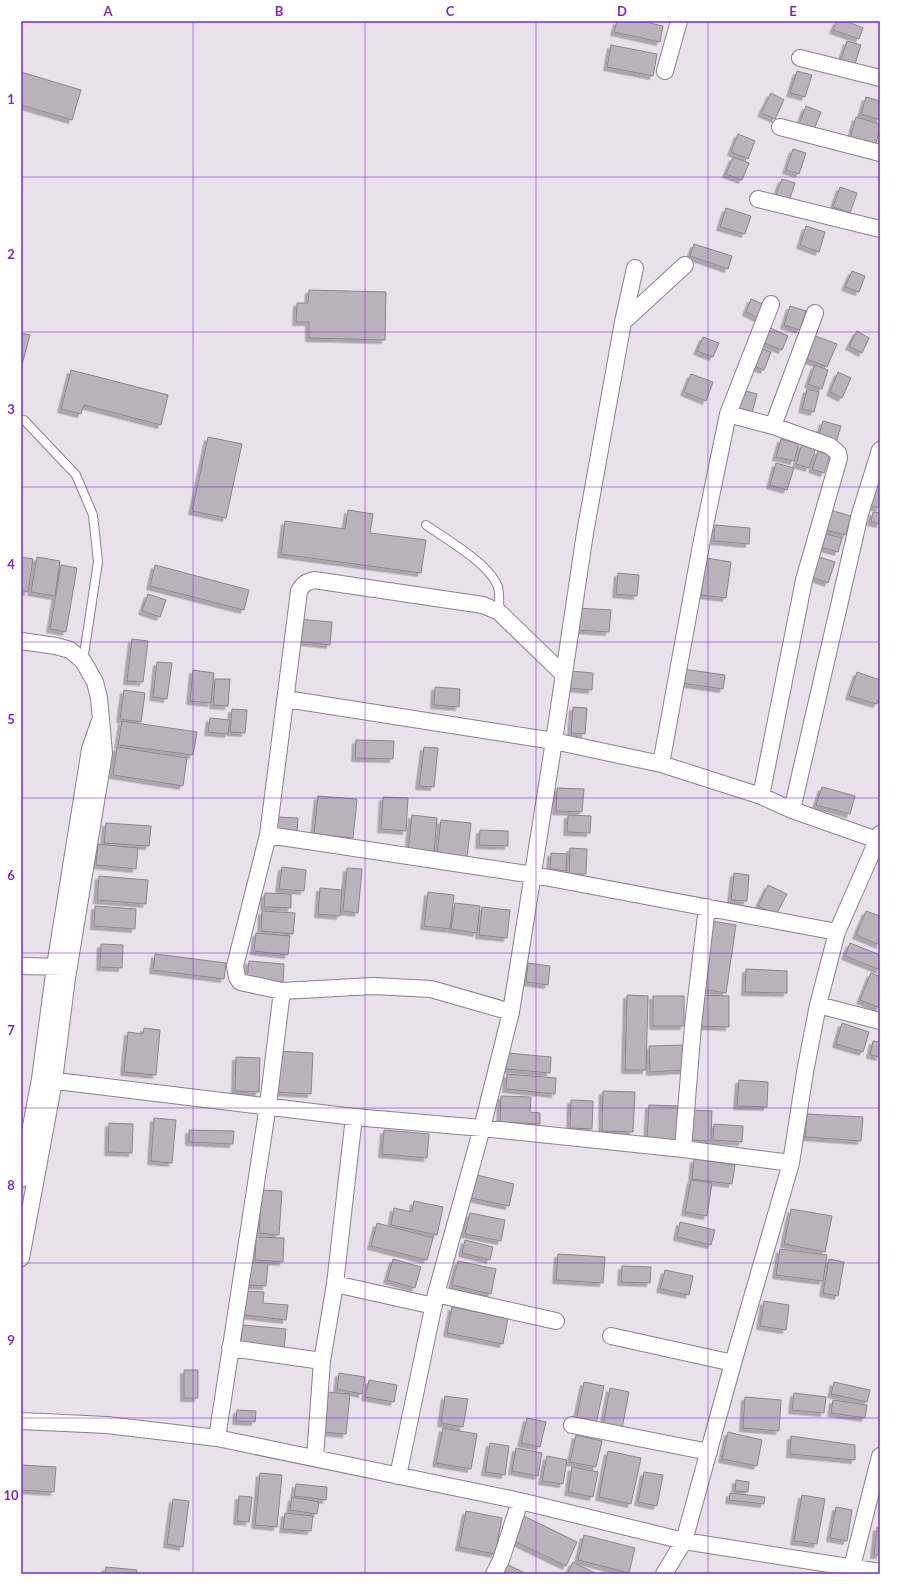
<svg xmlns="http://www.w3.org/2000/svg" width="901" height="1595" font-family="Lato,sans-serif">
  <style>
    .building { fill: #b9b1bc; stroke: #8b848e; filter: url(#shadow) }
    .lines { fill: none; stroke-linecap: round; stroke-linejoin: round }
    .lane-casing { stroke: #89828c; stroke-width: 10 }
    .street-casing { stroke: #89828c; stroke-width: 18 }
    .lane { stroke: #fff; stroke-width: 8 }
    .street { stroke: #fff; stroke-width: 16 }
    .grid { fill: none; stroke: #7b2cbf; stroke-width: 1; stroke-opacity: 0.55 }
    .neatline { fill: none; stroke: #7b2cbf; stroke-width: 1.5 }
    .grid-label { font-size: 13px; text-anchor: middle; font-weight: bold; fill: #7b2cbf }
  </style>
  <defs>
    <filter id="shadow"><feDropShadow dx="-3.5" dy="3.5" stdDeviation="0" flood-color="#0004"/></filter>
  </defs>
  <rect width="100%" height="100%" fill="#e8e0eb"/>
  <path class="building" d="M617 21H641L663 26 660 42 614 32Z
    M837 21H846L863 28 859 39 833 30Z
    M847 41 861 45 855 64 841 60Z
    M611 45 657 54 653 76 607 67Z
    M797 71 812 75 805 97 790 93Z
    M21 72 81 90 72 120 21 105Z
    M771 93 784 100 775 119 761 113Z
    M866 97 880 101V120L861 114Z
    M806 106 821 112 813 132 798 127Z
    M856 117 880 124V130L874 149 849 142Z
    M738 134 755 141 748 159 731 152Z
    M793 149 806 153 799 174 786 170Z
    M733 157 749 163 742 180 726 174Z
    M782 179 795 183 789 201 775 197Z
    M840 187 857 193 850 213 833 207Z
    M726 208 751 216 745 234 720 227Z
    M806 226 825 232 819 252 800 245Z
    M694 244 732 256 728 269 690 256Z
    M852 271 865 276 859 292 845 287Z
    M309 290 386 292 385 340 309 338V322H296L297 303H308Z
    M751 299 765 305 758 318 746 312Z
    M790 306 806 311 800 330 784 325Z
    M768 327 788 336 782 350 762 342Z
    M857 331 869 338 862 353 849 346Z
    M21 333 30 335 21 368Z
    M810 334 837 344 827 367 801 357Z
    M703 337 719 343 713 357 697 351Z
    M758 347 771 352 764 370 751 365Z
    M815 365 828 370 822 389 808 384Z
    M71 370 168 395 161 425 84 405 81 414 61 409Z
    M838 372 851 378 842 398 830 392Z
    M691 374 713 382 706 401 684 392Z
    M807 389 819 392 814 412 802 409Z
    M742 390 757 394 752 413 737 410Z
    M823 421 841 426 836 443 818 438Z
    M208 437 242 444 226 518 192 511Z
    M781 439 799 444 794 461 776 457Z
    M802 444 816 448 809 468 796 464Z
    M818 451 830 455 824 473 812 469Z
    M776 463 794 468 787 490 770 485Z
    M875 486 880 487V508L871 506Z
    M348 510 373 514 370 533 426 540 421 573 281 554 285 521 345 529Z
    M830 510 851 516 846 535 825 530Z
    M873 512 880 513V524L871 522Z
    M715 525 750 528 749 544 714 541Z
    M823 533 842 538 838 552 820 547Z
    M816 556 835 562 828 583 809 576Z
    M21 557 33 559 28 592 21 590Z
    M37 557 60 561 55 596 31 592Z
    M706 558 731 562 726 598 701 595Z
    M61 565 77 568 66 632 50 629Z
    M155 565 249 590 244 610 150 586Z
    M618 573 639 575 637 596 616 594Z
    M148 594 166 600 160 617 142 611Z
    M578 608 611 610 609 632 577 630Z
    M297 619 332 622 330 645 296 641Z
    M132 639 148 641 143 682 127 681Z
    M157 662 172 663 167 699 153 697Z
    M683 669 725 675 723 689 681 683Z
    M193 670 214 673 211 703 190 701Z
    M571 671 593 673 592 690 569 688Z
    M857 672 880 680V694L877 704 849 696Z
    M215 679H230L228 706 213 705Z
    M435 687 460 689 459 707 434 705Z
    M124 690 145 693 141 722 120 719Z
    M573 707 587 708 585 734 571 733Z
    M232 709 247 710 245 733 230 732Z
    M210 718 230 720 228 734 208 732Z
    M122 721 197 732 193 755 118 745Z
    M356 740 394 741 393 759 355 758Z
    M117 747 187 758 183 786 113 775Z
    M424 747 438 748 434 787 419 786Z
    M822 787 855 796 850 814 816 805Z
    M557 788 584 789 582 812 556 811Z
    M318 796 357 799 353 838 314 834Z
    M383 797 408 798 406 831 381 829Z
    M412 815 437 818 434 853 408 851Z
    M568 815 591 816 590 833 567 832Z
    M277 817 298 818 297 831 276 830Z
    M441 820 471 823 467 857 437 853Z
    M106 823 151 826 149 846 104 843Z
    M480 830 508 831V846L479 845Z
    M98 844 138 848 136 869 96 865Z
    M570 848 587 849 586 874H569Z
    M551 853 567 854 566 871 550 869Z
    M282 867 306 870 304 891 279 889Z
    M347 868 362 869 358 913 343 911Z
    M734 873 749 875 747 901 731 900Z
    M99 876 148 880 146 904 97 900Z
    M768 885 787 894 776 915 758 906Z
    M320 888 342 890 340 916 318 914Z
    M428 892 454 895 450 929 424 926Z
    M265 893 291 894V908L264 907Z
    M455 903 480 906 477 933 451 929Z
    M95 906 136 909 135 929 94 926Z
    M482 907 510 910 507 938 479 935Z
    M262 911 295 913 293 934 261 931Z
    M866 911 880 916V945L856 935Z
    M711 921 736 925 726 993 701 989Z
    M256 933 290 936 288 955 254 951Z
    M850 943 880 955V970L845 956Z
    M101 944 123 945 122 968 100 967Z
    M155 954 226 963 224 979 153 970Z
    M249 961 284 964 283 982 247 980Z
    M528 963 550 966 548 985 526 982Z
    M746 969 787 971V993L745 992Z
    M871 973 880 977V1008L860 1000Z
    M627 995 648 996 646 1070H625Z
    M700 995 729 996V1027L699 1026Z
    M653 996H684V1026H653Z
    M842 1023 869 1032 863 1052 836 1044Z
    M144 1028 160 1030 156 1075 124 1072 128 1032 143 1034Z
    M873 1041 880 1042V1057L870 1055Z
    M686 1045V1070L650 1072 649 1046Z
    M276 1051 313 1053 311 1094 274 1092Z
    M507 1053 551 1057 550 1073 506 1069Z
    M236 1057 260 1058 259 1092 235 1091Z
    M507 1074 556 1078 555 1094 506 1089Z
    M739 1080 768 1082 767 1107 737 1106Z
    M603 1091 635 1092 633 1132 602 1131Z
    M501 1096 531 1097 530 1112 540 1113V1124L500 1122Z
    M571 1100 593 1101 592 1129 570 1128Z
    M649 1105 679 1106 678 1141 647 1140Z
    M687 1110 712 1111 711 1141 686 1140Z
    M807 1114 863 1117 861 1141 805 1137Z
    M154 1118 176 1120 172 1163 151 1161Z
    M109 1123 133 1124 132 1153 108 1152Z
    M714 1124 743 1126 742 1142 713 1140Z
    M189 1130 234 1131 233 1144 189 1142Z
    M384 1130 429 1134 427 1158 382 1154Z
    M694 1159 735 1165 732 1184 692 1179Z
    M477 1175 514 1184 509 1206 471 1198Z
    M691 1180 712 1183 707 1216 685 1212Z
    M262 1190 282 1191 279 1235 259 1233Z
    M414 1201 443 1207 437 1235 391 1225 394 1208 412 1212Z
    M791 1209 832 1216 825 1252 784 1244Z
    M470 1213 505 1220 501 1241 465 1234Z
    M680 1222 715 1230 711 1245 677 1237Z
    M377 1223 433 1238 427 1260 371 1246Z
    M256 1237 284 1238 283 1262 255 1260Z
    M465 1240 493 1247 490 1260 462 1253Z
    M780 1249 827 1255 823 1281 776 1275Z
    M558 1254 605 1257 603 1283 556 1280Z
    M393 1259 421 1267 415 1288 387 1280Z
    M829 1259 844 1262 838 1296 823 1293Z
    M458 1261 496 1269 491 1294 452 1285Z
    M251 1262 268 1263 266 1286 249 1285Z
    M622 1266 651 1267 650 1283 621 1282Z
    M665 1270 693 1276 689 1295 660 1289Z
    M246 1291 264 1292 263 1303 288 1305 286 1320 244 1315Z
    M764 1301 789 1305 786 1330 760 1326Z
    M452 1307 508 1318 503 1344 447 1333Z
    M243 1325 286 1329 284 1350 240 1345Z
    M184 1370H198V1398H184Z
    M339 1373 365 1377 362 1394 337 1389Z
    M369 1380 397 1385 394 1402 365 1397Z
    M584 1382 604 1386 596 1424 576 1420Z
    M834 1382 870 1390 867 1402 831 1394Z
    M610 1388 629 1392 622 1429 603 1425Z
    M327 1392 350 1394 346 1434 323 1432Z
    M794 1393 826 1397 824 1413 792 1410Z
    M445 1396 468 1399 463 1427 441 1423Z
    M745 1397 781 1400 779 1431 743 1428Z
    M833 1400 867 1405 865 1418 831 1413Z
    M237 1410 256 1411 255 1422 236 1421Z
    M527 1418 546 1422 540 1447 521 1443Z
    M443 1428 477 1434 471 1469 436 1463Z
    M728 1432 762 1440 757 1466 722 1459Z
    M576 1435 602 1441 596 1467 570 1462Z
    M791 1436 855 1445V1460L790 1454Z
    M490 1443 509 1446 505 1475 485 1472Z
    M516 1448 542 1453 538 1476 512 1471Z
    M608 1451 641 1458 631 1504 599 1497Z
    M547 1456 567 1460 563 1484 542 1481Z
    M21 1465 56 1467 54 1492 21 1490Z
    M572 1467 598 1472 593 1497 568 1492Z
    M644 1472 663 1475 657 1506 638 1502Z
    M260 1473 282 1475 277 1527 255 1525Z
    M736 1480 749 1482 748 1492 735 1491Z
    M296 1484 327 1487 326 1500 294 1496Z
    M730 1493 765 1497 764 1504 729 1500Z
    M802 1495 825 1499 817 1544 794 1541Z
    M239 1496 252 1497 249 1522 237 1521Z
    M292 1497 319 1502 317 1514 290 1510Z
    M173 1499 189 1501 183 1547 167 1544Z
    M836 1507 852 1510 847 1541 830 1538Z
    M466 1511 502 1518 495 1554 459 1547Z
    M285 1513 313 1516 311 1531 283 1529Z
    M522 1515 577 1542 566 1566 510 1539Z
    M877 1527 880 1528V1555H874Z
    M584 1535 635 1548 629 1573 578 1560Z
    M573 1562 597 1574H567Z
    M506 1564 527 1574H501Z
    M106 1567 137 1570 136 1574H105Z"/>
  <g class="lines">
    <g class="lane-casing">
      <path id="lane" d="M24 420 76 475 93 515 98 562 83 661
        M426 525C446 539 490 564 498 587 500 596 499 604 499 612"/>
    </g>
    <g class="street-casing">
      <path id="street" d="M800 58 880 78
        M665 71 679 21
        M780 127 880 153
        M758 199 880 229
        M623 322 685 265
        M773 426 815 313
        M21 641 56 646 70 650 83 661 95 682 99 698 104 753 67 978 54 1081 21 1258
        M286 699 554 741 661 764 761 796 792 810 877 840
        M661 764 702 540 728 414
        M761 796 804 580 839 458 838 453 830 446 773 426 728 414 771 304
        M792 810 860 514 880 450
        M268 835 534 875 837 932
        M21 966 65 967
        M818 1005 880 1021
        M511 1012 431 989 373 986 282 991 240 982 237 977 235 966 268 835 299 591C303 584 306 582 314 580L483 605 499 612 564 675
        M40 1079 354 1117 482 1128 683 1149 791 1163
        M683 1149 693 1025 707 907
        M21 1179 40 1079 55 966 90 749 99 723
        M335 1284 434 1306
        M436 1294 556 1321
        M611 1336 733 1363
        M230 1348 322 1361
        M21 1421 107 1425 217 1438 520 1501 684 1541 880 1572
        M572 1425 709 1452
        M217 1438 268 1105 282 991
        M315 1458 322 1361 335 1284 354 1117
        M398 1476 436 1294 482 1128 511 1012 554 741 585 533 623 322 635 268
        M852 1567 880 1456
        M494 1574 501 1560 520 1501
        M664 1574 684 1541 733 1363 791 1163 805 1072 818 1005 837 932 880 834"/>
    </g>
    <use href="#lane" class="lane"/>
    <use href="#street" class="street"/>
  </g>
  <path class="grid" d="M193 21V1574M365 21V1574M536 21V1574M708 21V1574M21 177H880M21 332H880M21 487H880M21 642H880M21 798H880M21 953H880M21 1108H880M21 1263H880M21 1418H880"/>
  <rect width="901" height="1595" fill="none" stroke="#ffffff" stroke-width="44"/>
  <rect x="22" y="22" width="857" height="1551" class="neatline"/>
  <g class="grid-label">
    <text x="108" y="16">A</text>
    <text x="279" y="16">B</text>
    <text x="450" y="16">C</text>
    <text x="622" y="16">D</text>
    <text x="793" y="16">E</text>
    <text x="11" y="104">1</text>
    <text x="11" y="259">2</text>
    <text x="11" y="414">3</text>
    <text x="11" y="569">4</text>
    <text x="11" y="724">5</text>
    <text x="11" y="880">6</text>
    <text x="11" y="1035">7</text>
    <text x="11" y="1190">8</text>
    <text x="11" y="1345">9</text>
    <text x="11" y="1500">10</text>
  </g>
</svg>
